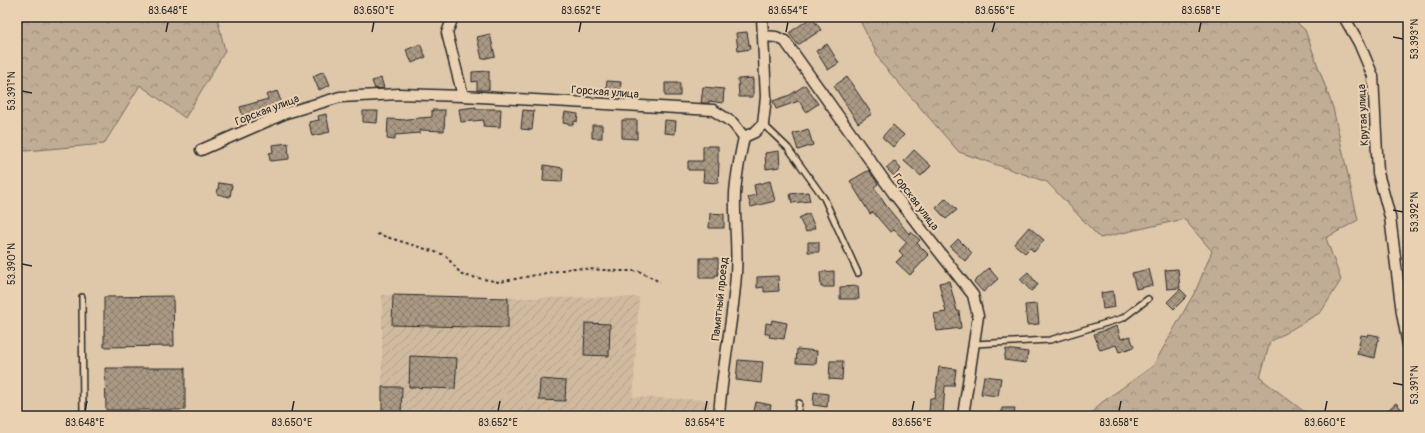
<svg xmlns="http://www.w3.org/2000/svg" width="1425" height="433" font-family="Pangolin,sans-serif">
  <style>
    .industrial { fill: url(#industrial-furrows) }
    .forest { fill: url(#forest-crowns); stroke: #766c60 }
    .building { fill: url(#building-cross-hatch); stroke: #2b2b2b }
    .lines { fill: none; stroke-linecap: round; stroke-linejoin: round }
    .lane-casing { stroke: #2b2b2b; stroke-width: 8 }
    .street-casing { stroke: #2b2b2b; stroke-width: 13 }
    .path { stroke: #2b2b2b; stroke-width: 2; stroke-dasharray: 3 3; stroke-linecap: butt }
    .lane { stroke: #ead1b2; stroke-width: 5 }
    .street { stroke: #ead1b2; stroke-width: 10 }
    .ticks { fill: none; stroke: #2b2b2b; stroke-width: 1.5 }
    .labels { text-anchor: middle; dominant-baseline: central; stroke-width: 4; stroke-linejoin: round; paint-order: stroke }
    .street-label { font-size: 11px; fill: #2b2b2b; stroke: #ead1b2 }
    .neatline { fill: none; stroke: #2b2b2b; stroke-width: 1.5 }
    .ticks-label { font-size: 10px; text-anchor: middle; fill: #2b2b2b }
  </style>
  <defs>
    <pattern id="industrial-furrows" width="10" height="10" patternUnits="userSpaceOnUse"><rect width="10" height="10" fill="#cfb99f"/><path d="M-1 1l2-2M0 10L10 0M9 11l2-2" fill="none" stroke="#b29f89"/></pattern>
    <pattern id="forest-crowns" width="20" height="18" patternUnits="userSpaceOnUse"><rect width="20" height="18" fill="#c1ad95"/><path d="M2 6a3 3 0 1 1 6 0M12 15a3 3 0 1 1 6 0" fill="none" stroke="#9d8d7a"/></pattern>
    <pattern id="building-cross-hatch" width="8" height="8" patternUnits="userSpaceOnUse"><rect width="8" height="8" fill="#aa9984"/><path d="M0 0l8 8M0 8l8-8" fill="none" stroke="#8b7d6c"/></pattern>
  </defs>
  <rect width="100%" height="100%" fill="#dfc7aa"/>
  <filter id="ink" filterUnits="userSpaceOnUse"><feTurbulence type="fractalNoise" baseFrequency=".025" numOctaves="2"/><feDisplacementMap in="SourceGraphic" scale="8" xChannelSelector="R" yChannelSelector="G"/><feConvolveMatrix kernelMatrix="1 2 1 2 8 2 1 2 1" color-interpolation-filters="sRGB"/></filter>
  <g filter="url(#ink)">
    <path class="industrial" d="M382 295 515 298 639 297 633 397 709 400V416H382Z"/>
    <path class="forest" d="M17 17H217L225 51 185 118 140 85 104 144 26 151 17 148Z
      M858 17H1291L1305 30 1333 108 1358 220 1326 238 1341 280 1321 312 1270 342 1260 378 1310 416H1090L1101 403 1153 366 1196 290 1212 251 1184 219 1100 238 1047 182 959 152 882 64Z"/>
    <path class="building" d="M812 17 821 30 798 45 789 33Z
      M747 32 750 49 738 51 736 33Z
      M490 34 495 56 482 59 477 37Z
      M420 44 426 57 412 63 406 50Z
      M827 44 839 63 828 70 816 51Z
      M324 71 330 85 319 90 313 76Z
      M489 71V90H477V81L472 82V72Z
      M847 77 872 114 858 123 834 86Z
      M381 78 384 88 375 89 372 81Z
      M753 78V97H739L738 79Z
      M607 81 621 82 620 93 606 92Z
      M665 83H680V96H665Z
      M805 85 818 104 806 112 799 101 776 109 773 101 790 95Z
      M703 87 724 89 723 103 709 101V103H701Z
      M277 91 283 106 263 114V115L244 120 240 107 268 99 266 95Z
      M476 107V109H501L500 127 483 126 484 120 461 122 459 109Z
      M432 110H445L444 131 420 130V133L395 135V140L387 139 388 119 407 120V119L432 117Z
      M523 110 534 111 532 130 521 129Z
      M363 111H378L377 123 363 122Z
      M565 112 578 114 577 122 574 121 573 125 563 123Z
      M326 114 330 132 312 136 309 122 319 120 318 116Z
      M622 120H637V139L622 138Z
      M665 120 676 121 675 134 664 133Z
      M592 125H602V138H592Z
      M893 125 904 135 893 147 882 137Z
      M808 129 813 145 798 150 793 134Z
      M288 143 289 159 270 161 269 153 273 152 272 145Z
      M703 146H718V163H719L718 183 703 182 704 170H688V161H703Z
      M914 150 931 166 921 176 904 161Z
      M779 151 780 167 766 169 765 153Z
      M894 161 901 169 894 176 886 168Z
      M544 165 563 168 562 182 543 181Z
      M869 170 878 184 874 187 887 207 909 234 911 232 920 240 917 243 929 255 910 275 896 262 903 255 899 251 907 242 894 230 890 232 873 212 870 214 850 181Z
      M770 181 775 201 751 207 748 197 756 195 754 185Z
      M219 183 232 185 230 197 217 194Z
      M808 192 810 201 792 203 790 194Z
      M946 198 957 210 946 219 936 208Z
      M710 213 724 214V228H709Z
      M809 213 815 228 806 232 799 218Z
      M1029 227 1044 240 1034 252 1030 248 1025 253 1014 244Z
      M958 239 972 253 965 261 950 247Z
      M808 242H819V252H808Z
      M700 258H718V275H715V278H700Z
      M989 268 998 279 983 292 974 282Z
      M1149 269 1153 285 1136 289 1132 273Z
      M1178 269 1180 288 1167 289 1165 270Z
      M834 271V287H821L820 272Z
      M1028 272 1038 285 1031 291 1020 279Z
      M778 276 779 291 764 292V287L757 288V277Z
      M949 281 957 311H959L961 328 937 331 934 314 946 312 939 283Z
      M858 286 859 299H840V287Z
      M1180 289 1187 296 1174 309 1167 302Z
      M1113 291 1115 307 1103 309 1101 293Z
      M393 295 508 298V328L392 325Z
      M173 296 174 346 104 347V297Z
      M1037 304 1039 324 1027 325 1025 305Z
      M772 320 787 323 784 339 769 337 770 334H765L766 323 771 324Z
      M585 323 610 324 609 356 584 355Z
      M1117 326 1121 339 1130 336 1134 347 1119 352 1116 345 1100 350 1094 334Z
      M1368 334 1379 336 1375 358 1357 354 1361 335 1368 336Z
      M797 349 817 351 816 364 796 363Z
      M1006 349 1028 352 1026 363 1004 360Z
      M410 356 457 358 455 389 409 387Z
      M738 360 763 362 761 383 736 380Z
      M830 361H843L842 380 829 379Z
      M939 367 956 369 954 386H945L943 414 929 413 930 398 935 399Z
      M105 368H185V410H106Z
      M984 376 1001 378 998 396 981 394Z
      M540 379 566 381 565 401 539 400Z
      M382 387H402L401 416H382Z
      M814 392 828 394 827 407 813 405Z
      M756 402 771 405 769 416H753Z
      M1396 403 1404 412 1399 416H1381Z
      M1002 408H1015L1014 416H1002Z"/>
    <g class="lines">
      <g class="lane-casing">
        <path id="lane" d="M763 124 788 148 824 198 858 273
          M82 297 83 416
          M974 344 1050 340 1123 318 1148 299
          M797 416 799 403"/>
      </g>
      <g class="street-casing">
        <path id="street" d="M453 17 447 33 463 96
          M1344 17 1359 43 1373 76 1378 173 1390 217 1402 313 1408 345
          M763 36 776 37 785 41 894 194 973 295 978 316 963 416
          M744 137 755 132 763 124 766 97 762 17
          M201 150 286 113 340 97 399 94 463 96 713 110 733 123 744 137
          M719 416C722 368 733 321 736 274 738 247 734 221 735 194 736 175 740 156 744 137"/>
      </g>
      <path class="path" d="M377 234 445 255 462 275 499 282 573 268 619 271H639L660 282"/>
      <use href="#lane" class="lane"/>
      <use href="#street" class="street"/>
    </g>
  </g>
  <path class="ticks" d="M166 32 168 22M372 32 374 22M579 32 581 22M786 32 788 22M992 32 995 22M1199 32 1201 22M1393 37 1403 39M22 91 32 93M1393 210 1403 212M22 264 32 266M1393 383 1403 385M85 411 87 401M292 411 294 401M498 411 500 401M705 411 707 401M912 411 914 401M1119 411 1121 401M1325 411 1327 401"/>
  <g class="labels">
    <g class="street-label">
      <text transform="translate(605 92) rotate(4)">Горская улица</text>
      <text transform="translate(267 110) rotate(-21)">Горская улица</text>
      <text transform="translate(1363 115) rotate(-93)">Крутая улица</text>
      <text transform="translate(916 202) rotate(53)">Горская улица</text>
      <text transform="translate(720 299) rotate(-84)">Памятный проезд</text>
    </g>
  </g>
  <rect width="1425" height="433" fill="none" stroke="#ead1b2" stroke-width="44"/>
  <rect x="22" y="22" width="1381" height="389" class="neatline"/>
  <g class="ticks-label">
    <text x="168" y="14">83.648°E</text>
    <text x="374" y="14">83.650°E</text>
    <text x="581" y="14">83.652°E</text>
    <text x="788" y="14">83.654°E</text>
    <text x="995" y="14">83.656°E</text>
    <text x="1201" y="14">83.658°E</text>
    <text transform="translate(1414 39) rotate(-90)" y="4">53.393°N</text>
    <text transform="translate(11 91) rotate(-90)" y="4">53.391°N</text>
    <text transform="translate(1414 212) rotate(-90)" y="4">53.392°N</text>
    <text transform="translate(11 264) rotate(-90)" y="4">53.390°N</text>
    <text transform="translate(1414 385) rotate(-90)" y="4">53.391°N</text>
    <text x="85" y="426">83.648°E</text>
    <text x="292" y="426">83.650°E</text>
    <text x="498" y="426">83.652°E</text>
    <text x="705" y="426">83.654°E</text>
    <text x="912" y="426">83.656°E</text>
    <text x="1119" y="426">83.658°E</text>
    <text x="1325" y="426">83.660°E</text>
  </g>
</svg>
